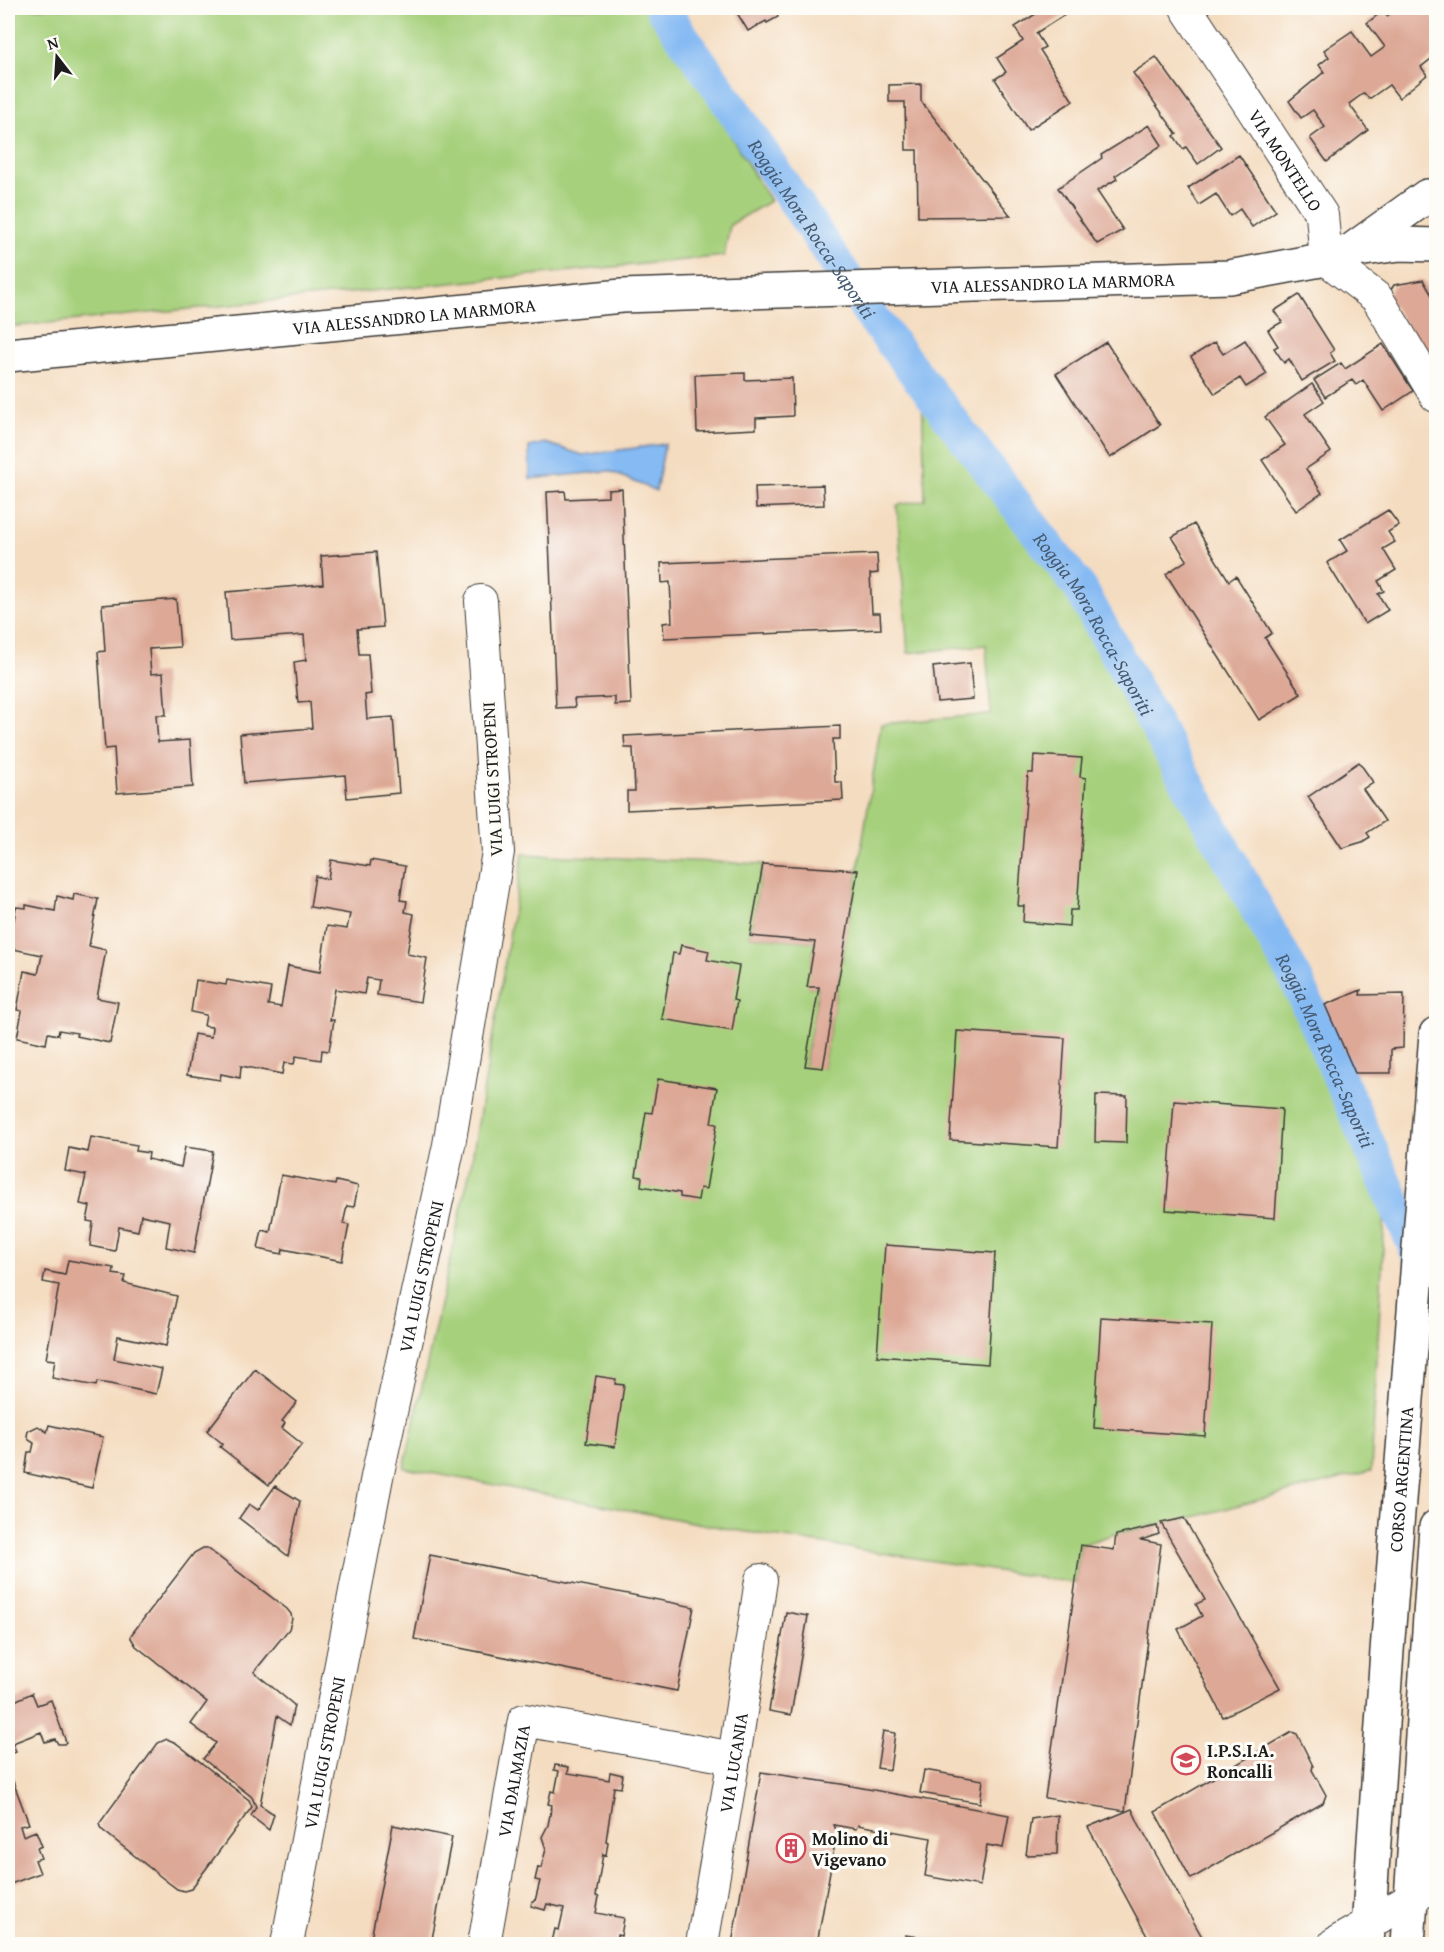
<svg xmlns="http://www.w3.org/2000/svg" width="1444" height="1952" font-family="'Gentium Book Plus',serif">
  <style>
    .green { fill: #a6d07c; stroke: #61764c; stroke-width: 1.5 }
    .water { fill: #85baf3; stroke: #506b88; stroke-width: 1.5 }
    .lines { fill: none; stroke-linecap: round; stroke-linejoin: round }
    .canal { stroke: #85baf3; stroke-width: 34 }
    .building { fill: #dda896 }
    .street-casing { stroke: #3c3935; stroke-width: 34 }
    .secondary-casing { stroke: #3c3935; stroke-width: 36 }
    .street { stroke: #fff; stroke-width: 32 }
    .secondary { stroke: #fff; stroke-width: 33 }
    .labels { text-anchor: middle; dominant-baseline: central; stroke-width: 6; stroke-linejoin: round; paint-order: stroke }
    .street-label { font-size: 18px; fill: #1c1c1c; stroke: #fdfcf7 }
    .poi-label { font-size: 18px; font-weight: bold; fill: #1c1c1c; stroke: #fdfcf7; text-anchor: start }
    .water-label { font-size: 20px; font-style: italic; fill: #465b72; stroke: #fdfcf7 }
  </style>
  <rect width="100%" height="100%" fill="#fdfcf7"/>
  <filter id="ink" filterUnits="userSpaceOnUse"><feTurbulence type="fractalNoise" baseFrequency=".0167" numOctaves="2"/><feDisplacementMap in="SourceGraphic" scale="12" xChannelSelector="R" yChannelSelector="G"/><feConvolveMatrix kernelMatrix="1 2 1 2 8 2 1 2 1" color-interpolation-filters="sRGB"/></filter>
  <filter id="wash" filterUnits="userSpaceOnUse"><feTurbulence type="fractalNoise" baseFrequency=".008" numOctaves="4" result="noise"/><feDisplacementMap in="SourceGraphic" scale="24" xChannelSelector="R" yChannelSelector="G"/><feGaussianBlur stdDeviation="1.35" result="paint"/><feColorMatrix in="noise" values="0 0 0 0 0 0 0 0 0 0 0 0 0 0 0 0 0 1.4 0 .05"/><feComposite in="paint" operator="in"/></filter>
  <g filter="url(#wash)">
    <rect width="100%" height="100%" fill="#f4dcc0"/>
    <path class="green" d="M8 8H645L701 86 770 201 730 225 724 256 8 327Z
      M922 391 1067 583 1287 985 1385 1212 1371 1471 1190 1518 1114 1534 1081 1545 1075 1583 740 1531 404 1468 471 1165 523 854 763 864 750 936 815 942 808 987H819L805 1065 823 1068 858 870 881 724 991 714 986 645 908 653 897 505 925 500Z"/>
    <path class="water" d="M545 443 583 455 665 444 656 491 609 471 530 479 529 447Z"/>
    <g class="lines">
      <path class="canal" id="s1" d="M662 8 716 84 873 318 1080 588 1298 983 1388 1188 1436 1293"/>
    </g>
    <g id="blocks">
      <path class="building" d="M734 8H788L777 14 778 17 767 23 766 21 748 31Z
        M1045 8H1070L1072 10 1036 33 1045 47 1040 50 1073 101 1028 130 995 79 1006 72 997 58 1023 41 1015 27Z
        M1398 8H1436L1430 13 1436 22V46L1433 49 1436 55 1421 67 1427 75 1399 98 1389 85 1369 99 1364 93 1349 104 1368 130 1327 162 1310 138 1325 127 1313 110 1301 118 1289 101 1324 72 1319 65 1329 57 1324 50 1352 31 1371 57 1385 47 1367 23 1383 11 1387 16Z
        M1156 57 1221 147 1198 164 1186 147 1183 149 1174 136 1177 134 1133 73Z
        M921 84V101L1011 216 918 217 917 150H906L905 102H889V85Z
        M1149 125 1162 145 1125 169 1115 176 1117 179 1097 191 1123 230 1097 244 1058 188 1102 158 1101 155Z
        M1239 155 1276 211 1252 227 1240 209 1230 216 1216 194 1199 205 1188 188Z
        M1423 280 1436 302V310L1433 312 1436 318V371L1387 296 1394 285Z
        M1299 295 1334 350 1330 353 1335 361 1302 381 1289 359 1284 363 1274 348 1278 346 1268 330 1282 322 1274 311Z
        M1245 340 1267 374 1246 387 1240 378 1215 394 1191 357 1215 342 1223 354Z
        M1106 342 1160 425 1110 458 1056 374Z
        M1383 344 1413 391 1383 411 1363 380 1356 385 1352 380 1325 397 1314 380 1341 363 1345 369Z
        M745 373V380L792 378 793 416 756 418V429L697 432 695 375Z
        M1312 384 1324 401 1305 414 1331 452 1306 469 1322 493 1296 511 1262 460 1285 445 1265 417Z
        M823 485 824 505 756 508 755 487Z
        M622 489 631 704 615 705V697L574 699 575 707 556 708 547 492 565 491 566 499 608 497V490Z
        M1388 510 1399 525 1388 532 1395 542 1383 549 1396 570 1378 581 1384 591 1378 594 1388 610 1365 624 1327 563 1347 551 1340 540Z
        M1194 524 1229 581 1236 576 1272 633 1265 638 1301 694 1259 720 1166 574 1187 560 1172 537Z
        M376 552 383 627 357 629 359 654H368L371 694 365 695 367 719 393 717 399 793 347 798 345 775 244 783 240 734 312 728 310 702 298 703 294 662 306 660 304 635 230 640 226 592 323 584 321 556Z
        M877 554 878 573 870 574 872 613H880L881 629 664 638 663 623 672 622 670 582 662 583 661 563Z
        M176 599 180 647 149 649 151 674 163 673 166 715H156L158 742 190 740 193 787 117 793 114 748 105 749 98 652 105 651 102 605Z
        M970 663 973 699 937 702 933 667Z
        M840 726V739H833L835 782H842L843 800 627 810V791H635L633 748H625L624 736Z
        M1034 755 1082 758 1080 777 1086 778 1077 910H1070L1069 926 1023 922 1024 906H1018L1028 773H1033Z
        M1359 762 1373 782 1363 789 1385 821 1367 833 1370 837 1362 842 1342 848 1308 797Z
        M331 860 370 866 371 860 405 866 400 900 407 901 405 912 414 914 407 954 427 958 420 1002 377 995 379 980 367 978 364 994 335 989 330 1020H334L330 1045 329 1051 322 1050 321 1060 296 1056 294 1064 284 1063 282 1074 241 1066 240 1078 221 1074 220 1080 187 1075 194 1034 211 1037 212 1027 204 1026 206 1015 191 1012 196 980 226 985 227 980 271 988 268 1005 281 1007 288 966 320 972 327 926 347 929 350 914 310 907 315 876 328 879Z
        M763 864 858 870 823 1068 805 1066 819 987H807L815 942 750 936Z
        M74 894 98 899 89 946 106 950 97 998 118 1002 110 1043 76 1036 77 1033 59 1030 58 1035 48 1033 46 1044 17 1038 22 1011 17 1010 24 971 38 974 42 955 8 948 10 919 14 920 16 907 26 908V905L55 911 57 896 73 900Z
        M681 945 709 951 707 960 739 966 733 1000 737 1001 732 1031 662 1019 673 953 679 954Z
        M1361 990 1360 995 1404 994 1403 1048 1391 1049V1073H1355L1325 1005Z
        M957 1031 1065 1038 1058 1147 950 1140Z
        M658 1079 717 1088 711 1123 717 1124 706 1189 700 1188 698 1200 680 1197V1193L641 1186 642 1177 636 1176 646 1112 652 1113Z
        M1096 1095 1127 1096 1126 1143 1095 1142Z
        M1174 1101 1282 1109 1275 1218 1166 1210Z
        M91 1137 137 1145 136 1151 149 1153 148 1159 181 1167 185 1147 213 1151 194 1253 166 1247 170 1221 141 1215 138 1231 119 1227 115 1251 90 1246 93 1222 87 1221 90 1206 80 1204 86 1175 65 1171 69 1148 88 1152Z
        M281 1175 335 1185 336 1181 358 1186 354 1207 347 1206 343 1224 349 1225 342 1261 283 1249 282 1254 258 1249 262 1230 270 1232Z
        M885 1245 995 1253 988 1364 877 1356Z
        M68 1260 114 1268 113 1274 126 1276 124 1283 177 1296 166 1346 118 1336 114 1359 162 1369 156 1394 110 1384 97 1382 96 1386 52 1378 55 1360 46 1359 59 1285 43 1282 45 1271 65 1275Z
        M1101 1317 1212 1324 1205 1436 1094 1428Z
        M255 1369 297 1402 282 1421 285 1423 282 1428 302 1444 269 1485 220 1447 223 1444 207 1431Z
        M596 1376 616 1379 615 1384 624 1385 615 1447 586 1443Z
        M49 1425 103 1437 92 1488 25 1473 28 1452H32L34 1443 29 1440 27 1436 28 1431 38 1426 47 1432Z
        M275 1486 300 1501 288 1556 239 1518 249 1504 258 1510Z
        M1184 1518 1280 1688 1223 1717 1178 1629 1202 1616 1196 1604 1205 1600 1161 1523Z
        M1157 1526 1159 1534 1141 1540 1161 1544 1125 1811 1045 1798 1081 1545 1114 1550 1116 1535Z
        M203 1548H207L287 1609 291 1614 292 1619 289 1629 254 1672 294 1705 290 1725 277 1716 260 1805 274 1814 269 1830 251 1816 256 1807 252 1797 203 1759 216 1743 191 1724 207 1702 136 1646 131 1638V1635L194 1553Z
        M430 1555 694 1607 677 1691 414 1639Z
        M786 1612 808 1616 791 1715 769 1711Z
        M32 1693 37 1705 51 1700 66 1742 64 1744H58L55 1739 45 1742 41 1732 13 1743 16 1752 8 1755V1704Z
        M883 1731 895 1733 890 1770 877 1768Z
        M1292 1732 1297 1734 1313 1766 1312 1770 1326 1795 1323 1803 1191 1879 1155 1812Z
        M167 1739 176 1743 249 1800 252 1807 191 1889 184 1891 177 1889 165 1880 101 1829 99 1824 158 1743Z
        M555 1765 569 1767 568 1773 609 1780 610 1772 623 1775 621 1788 614 1787 606 1841 608 1842 606 1855 603 1854 596 1896 599 1897 596 1913 624 1918 621 1936 617 1935 615 1944H556L552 1942 555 1929 559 1930 564 1908 547 1904 545 1910 531 1906 532 1901H535L540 1881 535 1880 538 1867 541 1868 546 1849 542 1837 548 1825 552 1805 548 1804 551 1791 555 1792 559 1771 554 1770Z
        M8 1768 29 1824 20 1826 23 1836 36 1831 42 1846 37 1848 41 1858 35 1860 40 1873 8 1885Z
        M924 1770 983 1780 980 1803 920 1793Z
        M761 1772 841 1784 1009 1815 1003 1848 987 1845 980 1886 925 1876 931 1838 858 1825 856 1829 834 1825 837 1832 817 1944H732Z
        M1132 1809 1139 1824 1206 1944H1136L1148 1938 1088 1827Z
        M1058 1815 1057 1854 1026 1855 1031 1819Z
        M393 1825 452 1837 431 1944H370Z
        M905 1935 962 1943V1944H904Z"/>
    </g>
  </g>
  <g filter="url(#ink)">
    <use href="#blocks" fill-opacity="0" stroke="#3c3935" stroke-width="1.5"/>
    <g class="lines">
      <g class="street-casing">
        <g id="street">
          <path id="s2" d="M1186 8 1322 215 1326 259 1377 298 1436 396"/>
          <path id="s3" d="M287 1944 377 1477 449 1145 498 852 481 601"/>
          <path id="s4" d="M484 1944 524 1720 734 1758"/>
          <path id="s5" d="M702 1944 734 1758 761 1580"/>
          <path d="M1334 1944 1436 1884"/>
        </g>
      </g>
      <g class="secondary-casing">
        <g id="secondary">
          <path d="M1356 247 1427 196"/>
          <path id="s6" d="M8 355 622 296 1229 277 1326 259 1350 251 1400 244 1436 245"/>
          <path id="s7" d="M1367 1944 1387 1651 1436 1034"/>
          <path d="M1408 1944 1436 1527"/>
        </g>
      </g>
      <use href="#street" class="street"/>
      <use href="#secondary" class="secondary"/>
    </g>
  </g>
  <defs>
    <g id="school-ring" transform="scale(1.5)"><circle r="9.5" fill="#fdfcf7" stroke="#d1495b" stroke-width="1.5"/><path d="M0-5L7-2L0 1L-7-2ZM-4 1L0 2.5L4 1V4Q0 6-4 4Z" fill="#d1495b"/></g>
    <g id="building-ring" transform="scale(1.5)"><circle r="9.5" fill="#fdfcf7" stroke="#d1495b" stroke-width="1.5"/><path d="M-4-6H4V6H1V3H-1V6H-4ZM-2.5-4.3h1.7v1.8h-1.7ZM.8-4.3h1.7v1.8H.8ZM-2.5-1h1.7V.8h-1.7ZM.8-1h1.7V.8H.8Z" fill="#d1495b"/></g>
  </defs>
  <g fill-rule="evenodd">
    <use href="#school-ring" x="1186" y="1760"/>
    <use href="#building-ring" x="791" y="1848"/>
  </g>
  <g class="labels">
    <g class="street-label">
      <text stroke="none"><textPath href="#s2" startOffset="182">VIA MONTELLO</textPath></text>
      <text stroke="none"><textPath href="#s6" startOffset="1048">VIA ALESSANDRO LA MARMORA</textPath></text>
      <text stroke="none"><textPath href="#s6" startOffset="408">VIA ALESSANDRO LA MARMORA</textPath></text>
      <text transform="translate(492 779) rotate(-93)">VIA LUIGI STROPENI</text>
      <text stroke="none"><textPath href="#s3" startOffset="681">VIA LUIGI STROPENI</textPath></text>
      <text stroke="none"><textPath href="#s7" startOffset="466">CORSO ARGENTINA</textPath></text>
      <text stroke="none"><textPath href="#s3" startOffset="195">VIA LUIGI STROPENI</textPath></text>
      <text stroke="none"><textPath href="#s5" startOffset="184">VIA LUCANIA</textPath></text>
      <text stroke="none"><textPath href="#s4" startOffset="166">VIA DALMAZIA</textPath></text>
    </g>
    <g class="poi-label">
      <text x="1207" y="1750">I.P.S.I.A.<tspan x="1207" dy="21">Roncalli</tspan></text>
      <text x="812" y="1838">Molino di<tspan x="812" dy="21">Vigevano</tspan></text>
    </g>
    <g class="water-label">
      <text stroke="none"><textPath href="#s1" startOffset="267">Roggia Mora Rocca-Saporiti</textPath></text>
      <text stroke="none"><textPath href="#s1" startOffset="753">Roggia Mora Rocca-Saporiti</textPath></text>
      <text stroke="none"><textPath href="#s1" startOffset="1239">Roggia Mora Rocca-Saporiti</textPath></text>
    </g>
  </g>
  <rect width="1444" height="1952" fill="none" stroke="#fdfcf7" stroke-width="30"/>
  <g transform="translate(57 57) rotate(343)" stroke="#fdfcf7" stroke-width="4.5" paint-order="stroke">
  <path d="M0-4.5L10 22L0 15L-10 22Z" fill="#1c1c1c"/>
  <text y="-9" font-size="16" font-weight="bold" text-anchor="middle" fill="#1c1c1c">N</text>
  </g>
</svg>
